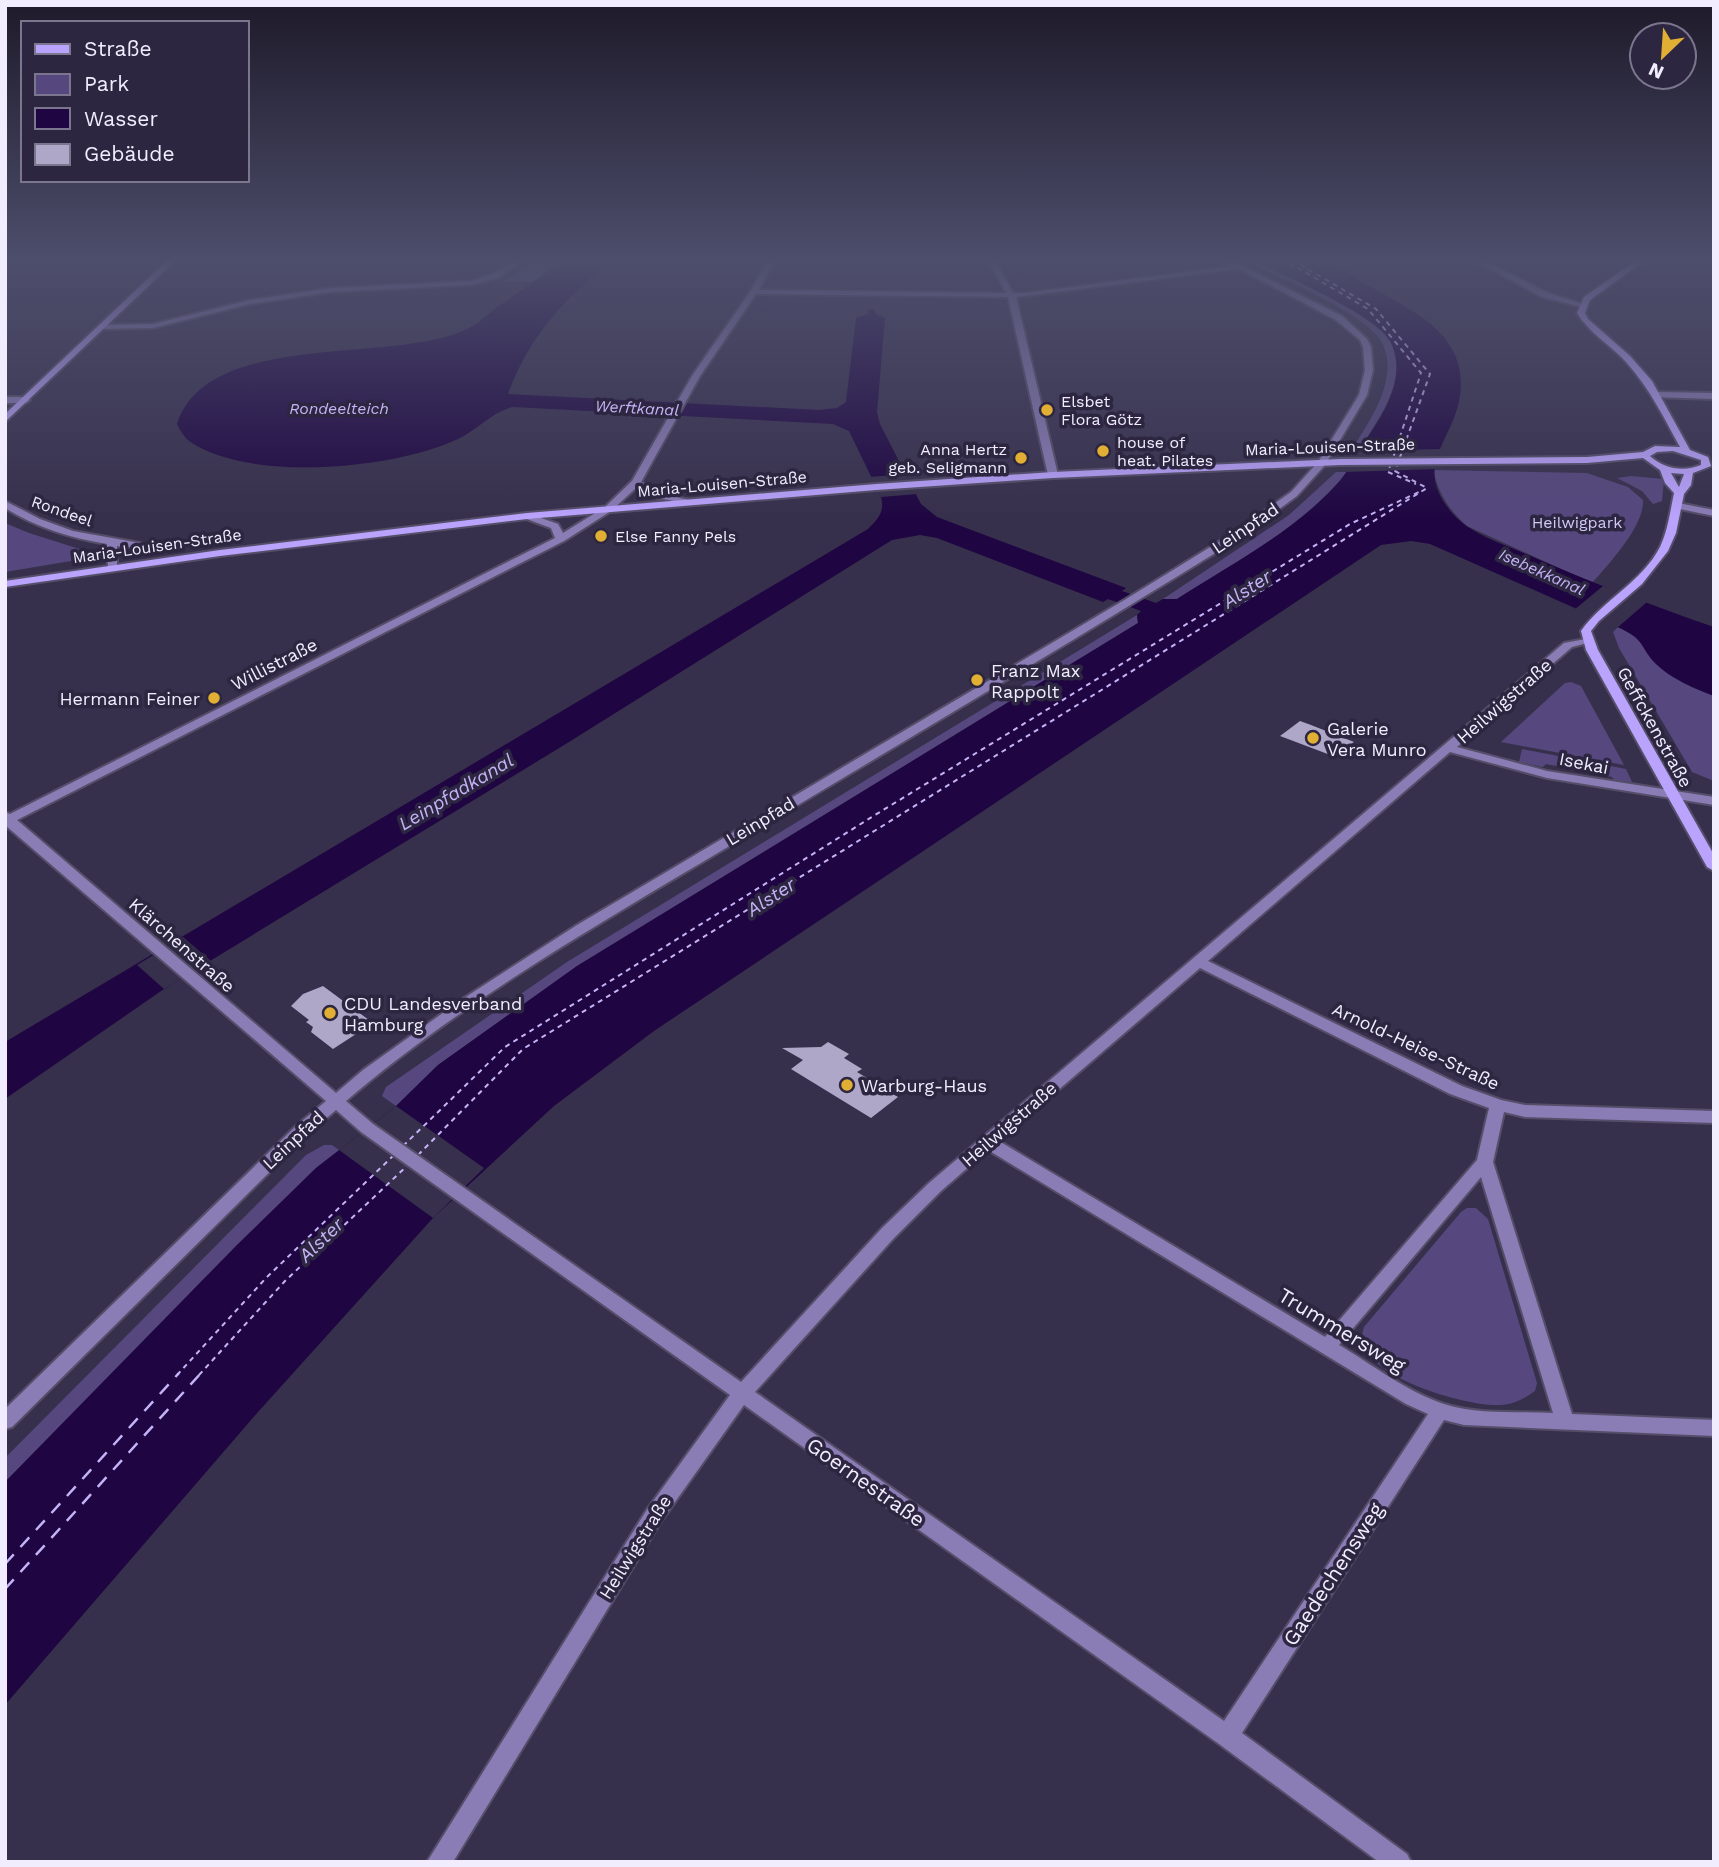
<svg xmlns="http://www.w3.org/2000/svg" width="1719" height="1867" font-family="'Work Sans',sans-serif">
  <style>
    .green { fill: #56487e }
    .water { fill: #1f0642 }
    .pier { fill: #37304c }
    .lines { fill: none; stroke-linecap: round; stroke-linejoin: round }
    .ferry-far1 { stroke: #c4b4f7; stroke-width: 2; stroke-dasharray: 5 4.5; stroke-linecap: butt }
    .ferry { stroke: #c4b4f7; stroke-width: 2.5; stroke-dasharray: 13 10; stroke-linecap: butt }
    .building { fill: #aea7c8 }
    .street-casing { stroke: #554e69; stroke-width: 4 }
    .secondary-casing { stroke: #554e69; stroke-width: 4 }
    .street { fill: #8a7cb5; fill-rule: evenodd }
    .secondary { fill: #baa3fd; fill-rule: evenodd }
    .poi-dot { fill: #e1af34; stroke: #2d2641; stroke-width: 2.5 }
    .labels { text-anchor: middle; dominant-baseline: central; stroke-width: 7; stroke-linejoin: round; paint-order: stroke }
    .far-poi-label { font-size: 16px; fill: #f1edff; stroke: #2d2641; text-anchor: start }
    .far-water-label { font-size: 16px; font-style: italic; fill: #c4b4f7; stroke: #2d2641 }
    .far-street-label { font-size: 16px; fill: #f1edff; stroke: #2d2641 }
    .far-park-label { font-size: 16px; fill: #d1c7f4; stroke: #2d2641 }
    .street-label { font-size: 18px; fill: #f1edff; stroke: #2d2641 }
    .poi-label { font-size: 18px; fill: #f1edff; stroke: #2d2641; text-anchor: start }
    .water-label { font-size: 19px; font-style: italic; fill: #c4b4f7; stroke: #2d2641 }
    .near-street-label { font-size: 21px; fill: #f1edff; stroke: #2d2641 }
  </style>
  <rect width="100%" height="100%" fill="#37304c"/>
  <path class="green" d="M543 258H567L533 282H502Z
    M1240 258H1249C1281 274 1371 313 1389 339 1395 349 1398 364 1396 375 1391 404 1374 424 1362 448L1354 447C1367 424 1384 401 1387 374 1389 362 1386 348 1379 338 1356 309 1275 276 1240 258Z
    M1433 470 1587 473 1628 487 1643 500C1645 525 1608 565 1592 583L1467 526C1448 509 1439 494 1433 470Z
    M1336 472H1347C1303 527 1235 562 1177 599H1163L1289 515Z
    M1631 476 1664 479 1662 501 1653 504 1642 491 1617 478Z
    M5 523 29 533 92 553 83 559 5 572Z
    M1137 615 1138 623 577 966 438 1065 396 1106 382 1096 386 1087 567 962Z
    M1618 627 1641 640 1654 662 1666 672 1691 687 1714 696V781L1692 772 1619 648 1613 632Z
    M1571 682 1581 686 1624 765 1501 742 1565 683Z
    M1522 749 1626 769 1632 782 1615 781 1612 777 1546 764 1543 767 1519 762Z
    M324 1145H332L339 1150 316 1168 236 1246 5 1482V1458L306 1155Z
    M1467 1208H1476L1488 1219 1537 1383 1535 1391C1524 1399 1514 1404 1500 1405 1468 1407 1346 1374 1364 1327L1461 1212Z"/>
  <path class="water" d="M567 258H615C567 297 530 333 508 394L819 410 837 408 846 402 856 318 868 314 869 309 875 310V314L885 318 877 412 880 424 921 504 937 517 1126 588 1122 591 1156 603 1163 599H1177C1230 565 1295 531 1337 484 1349 471 1356 454 1366 439 1385 413 1408 374 1390 341 1375 314 1280 274 1249 258 1271 258 1297 253 1318 258 1330 260 1352 277 1364 283 1409 309 1469 333 1460 395 1454 442 1411 464 1452 513 1470 534 1501 543 1526 554 1588 581 1650 605 1714 627V696C1694 688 1671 679 1656 664 1640 648 1646 641 1622 629L1430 544 1411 541 1381 545 654 1031 554 1106 433 1218 258 1412 5 1705V1482L236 1246 316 1168 396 1106 438 1065 577 966 1138 623 1137 615 1141 611 1108 599 1103 602 937 538 920 535 892 540 569 742 164 989 5 1099V1042L868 529C878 519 885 512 881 497L849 431 833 424 513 407C493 411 477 430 458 439 394 469 250 483 189 441 184 437 180 430 177 424 207 329 394 365 467 329 478 324 488 314 497 307 521 291 544 274 567 258Z"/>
  <path class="pier" d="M1441 449 1437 469 1344 472 1357 451Z
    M906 474 917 494 881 497 870 477Z
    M1603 586 1647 602 1617 628 1574 610Z
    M183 937 211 961 164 989 137 965Z
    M396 1106 484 1168 433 1218 339 1150Z"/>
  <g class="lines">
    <path class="ferry-far1" d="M1281 258 1368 309 1421 373 1393 458
      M1391 463 1388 472 1416 484
      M403 1146 505 1047 875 815 1350 524 1419 492
      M418 1155 523 1049 1427 488 1395 471 1430 374 1376 309 1289 258
      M177 1375 266 1278 394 1155
      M199 1375 285 1281 409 1164"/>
    <path class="ferry" d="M5 1564 179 1373
      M5 1589 201 1373"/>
  </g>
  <path class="building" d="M1300 721 1311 725 1354 742 1333 756 1280 736Z
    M323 986 373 1023 333 1049 311 1032 313 1027 306 1022 309 1020 291 1006 303 994Z
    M828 1042 849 1054 844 1058 862 1069 857 1072 898 1097 871 1118 791 1069 803 1060 782 1048 821 1047Z"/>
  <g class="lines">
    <g class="street-casing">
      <path id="street" d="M519 258H527L498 278 471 285 331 292 250 304 153 328 101 329 97 327 101 325 153 324 250 300 331 288 471 281 492 274Z
        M769 258H776L759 290 1006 293 987 258H994L1013 293H1026L1232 266 1218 258H1227L1342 316 1367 339 1371 347 1373 370 1367 395 1325 465 1297 496 1241 537C1072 642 901 743 731 845 599 924 463 1001 346 1101L373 1124 741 1382 882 1228 929 1183 1564 643 1591 638V642L1572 647 1457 747 1547 771 1714 797V805L1547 778 1450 752 1208 961 1462 1086 1501 1100 1525 1105 1714 1111V1123L1525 1117 1504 1112 1493 1162 1572 1414 1714 1420V1436L1464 1425 1444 1420 1242 1733 1407 1854 1411 1862H1379L1219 1744 744 1405 660 1523 453 1862H427L646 1511 730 1395 361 1132 336 1110 308 1134 12 1427 5 1429V1409L296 1126 326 1101 5 825V812L10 814 555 538 551 528 524 518V514H530L558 524 563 533 605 507 632 481 692 376 750 292ZM1239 269 1336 320 1360 340 1363 347 1365 370 1359 395 1318 462 1291 492 1233 533 1126 599 577 925 461 1000 363 1070 336 1093 17 820 564 541 611 511 637 487 653 497 689 504V500L659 493 641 482 700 376 756 294 1008 297 1048 475 1053 478 1058 475 1016 297ZM1200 968 1450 1094 1489 1108 1477 1160 1325 1337 999 1141ZM988 1150 1406 1404 1428 1414 1224 1721 755 1392 894 1238 941 1191ZM1481 1177 1553 1413C1518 1411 1478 1415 1444 1404 1407 1392 1373 1365 1339 1345Z
        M1470 258H1479L1548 293 1586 305 1582 307 1542 297Z
        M1656 392 1714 393V399L1653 397 1652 395Z
        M5 397H26L30 400 26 403H5Z
        M5 501 40 519 73 531 140 543 145 546 140 549 117 546V567L108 569 107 544C71 538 37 528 5 508Z
        M1678 503 1714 510V516L1675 508V504Z"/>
    </g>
    <g class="secondary-casing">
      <path id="secondary" d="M170 258H178L5 422V414Z
        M1640 258H1648L1590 300 1585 313 1588 319 1630 356 1652 381 1690 450 1708 457 1711 466 1693 473 1691 485 1684 494 1676 533 1668 551 1642 584 1599 621 1591 631 1598 650 1714 855V871L1707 867 1586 650 1581 631C1603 600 1642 582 1660 547 1668 530 1670 512 1674 493L1665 483 1660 470 1643 458 1587 463 1340 465 1053 478 876 490 527 519 220 556 5 587V581L220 550 527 513 876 484 1053 472 1340 459 1587 457 1643 452 1655 446 1680 447C1664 418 1650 389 1627 363 1612 346 1589 333 1577 313L1584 297ZM1673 451 1701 460V465C1684 472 1664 469 1650 456L1657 452ZM1671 473 1684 474 1679 487Z"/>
    </g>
    <use href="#street" class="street"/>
    <use href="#secondary" class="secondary"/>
  </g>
  <linearGradient id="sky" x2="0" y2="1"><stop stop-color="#1e1a2a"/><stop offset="0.5" stop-color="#4d4e6c"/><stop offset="1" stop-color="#4d4e6c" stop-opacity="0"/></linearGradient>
  <rect width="1719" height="519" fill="url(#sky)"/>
  <g class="poi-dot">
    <circle cx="1047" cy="410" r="7"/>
    <circle cx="1103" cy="451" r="7"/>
    <circle cx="1021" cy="458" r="7"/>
    <circle cx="601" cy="536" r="7"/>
    <circle cx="977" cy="680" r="7"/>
    <circle cx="214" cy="698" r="7"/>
    <circle cx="1313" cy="738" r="7"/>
    <circle cx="330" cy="1013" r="7"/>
    <circle cx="847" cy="1085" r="7"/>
  </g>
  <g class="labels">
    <g class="far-poi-label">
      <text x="1061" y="401">Elsbet<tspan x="1061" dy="18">Flora Götz</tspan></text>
      <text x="1117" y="442">house of<tspan x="1117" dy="18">heat. Pilates</tspan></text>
      <text x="1007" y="449" text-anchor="end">Anna Hertz<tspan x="1007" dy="18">geb. Seligmann</tspan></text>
      <text x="615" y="536">Else Fanny Pels</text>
    </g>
    <g class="far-water-label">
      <text x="339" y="408">Rondeelteich</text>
      <text transform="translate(637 408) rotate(3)">Werftkanal</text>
      <text transform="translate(1542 572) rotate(24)">Isebekkanal</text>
    </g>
    <g class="far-street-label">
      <text transform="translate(1330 447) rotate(-2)">Maria-Louisen-Straße</text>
      <text transform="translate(722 484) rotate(-5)">Maria-Louisen-Straße</text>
      <text transform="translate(62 511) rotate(19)">Rondeel</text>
      <text transform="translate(157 546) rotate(-8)">Maria-Louisen-Straße</text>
    </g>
    <g class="far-park-label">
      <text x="1577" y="522">Heilwigpark</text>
    </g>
    <g class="street-label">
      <text transform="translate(1245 528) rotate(-34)">Leinpfad</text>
      <text transform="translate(274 664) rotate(-27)">Willistraße</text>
      <text transform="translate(1504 701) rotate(-41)">Heilwigstraße</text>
      <text transform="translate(1655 727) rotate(61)">Geffckenstraße</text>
      <text transform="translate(1584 763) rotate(11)">Isekai</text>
      <text transform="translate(760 821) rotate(-31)">Leinpfad</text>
      <text transform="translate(182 945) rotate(41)">Klärchenstraße</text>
      <text transform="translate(1416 1046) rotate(25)">Arnold-Heise-Straße</text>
      <text transform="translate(1009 1124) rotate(-41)">Heilwigstraße</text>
      <text transform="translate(293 1140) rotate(-43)">Leinpfad</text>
      <text transform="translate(635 1547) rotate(-58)">Heilwigstraße</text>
    </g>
    <g class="poi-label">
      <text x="991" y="670">Franz Max<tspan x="991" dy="21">Rappolt</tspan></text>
      <text x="200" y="698" text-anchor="end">Hermann Feiner</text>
      <text x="1327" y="728">Galerie<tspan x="1327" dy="21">Vera Munro</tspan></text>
      <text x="344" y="1003">CDU Landesverband<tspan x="344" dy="21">Hamburg</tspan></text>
      <text x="861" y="1085">Warburg-Haus</text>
    </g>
    <g class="water-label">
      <text transform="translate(1247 589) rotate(-33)">Alster</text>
      <text transform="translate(456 792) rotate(-31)">Leinpfadkanal</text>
      <text transform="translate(771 897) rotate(-33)">Alster</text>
      <text transform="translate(321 1240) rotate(-44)">Alster</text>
    </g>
    <g class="near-street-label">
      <text transform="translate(1342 1330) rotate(31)">Trummersweg</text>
      <text transform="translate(866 1482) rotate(35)">Goernestraße</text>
      <text transform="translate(1333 1574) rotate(-57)">Gaedechensweg</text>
    </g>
  </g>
  <rect width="1719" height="1867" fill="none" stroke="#f1edff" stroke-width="14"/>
  <rect x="21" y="21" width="228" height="161" fill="#2d2641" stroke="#7b768d" stroke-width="2"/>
  <rect x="35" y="44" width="35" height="10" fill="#baa3fd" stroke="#7b768d" stroke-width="2"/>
  <text x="84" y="56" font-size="21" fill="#f1edff">Straße</text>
  <rect x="35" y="74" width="35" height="21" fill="#56487e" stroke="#7b768d" stroke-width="2"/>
  <text x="84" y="91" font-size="21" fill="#f1edff">Park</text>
  <rect x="35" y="108" width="35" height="21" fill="#1f0642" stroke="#7b768d" stroke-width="2"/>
  <text x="84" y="126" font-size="21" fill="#f1edff">Wasser</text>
  <rect x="35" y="144" width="35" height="21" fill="#aea7c8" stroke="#7b768d" stroke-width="2"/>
  <text x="84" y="161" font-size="21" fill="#f1edff">Gebäude</text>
  <g transform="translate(1663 56) rotate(205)"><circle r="33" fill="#2d2641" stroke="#7b768d" stroke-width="2"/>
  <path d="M0-5L12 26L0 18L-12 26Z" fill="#e1af34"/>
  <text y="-10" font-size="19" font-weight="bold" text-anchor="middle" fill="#f1edff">N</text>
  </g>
</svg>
